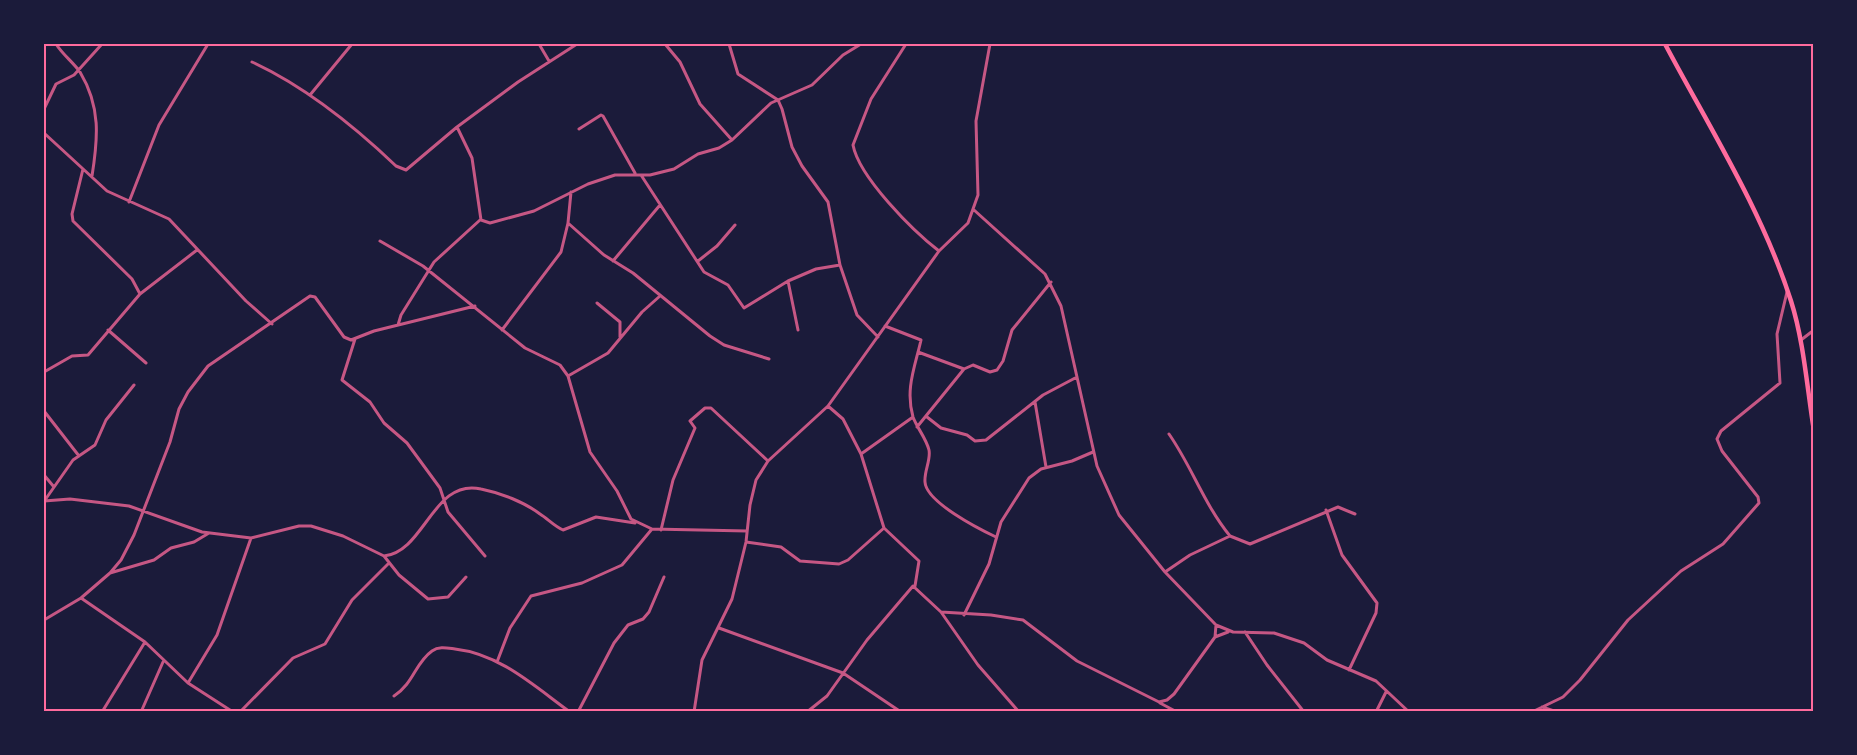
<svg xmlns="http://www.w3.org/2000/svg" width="1857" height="755" font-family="Literata,serif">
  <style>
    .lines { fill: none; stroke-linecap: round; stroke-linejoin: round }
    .minor { stroke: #c65784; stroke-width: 3 }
    .secondary { stroke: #ff6b9d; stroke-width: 4.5 }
    .neatline { fill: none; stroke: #ff6b9d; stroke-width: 2 }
  </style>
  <rect width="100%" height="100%" fill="#1b1b3a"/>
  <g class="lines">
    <path class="minor" d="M56 44C63 55 73 62 80 72 101 107 98 138 92 176
      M539 44 549 61
      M665 44 680 62 700 104 732 140
      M729 44 738 74 778 100 782 109 792 147 802 166 828 202 840 265
      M906 44 871 99 853 145C859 177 913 231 939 251
      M252 62C306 87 353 125 396 166L406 170 457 127 518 82 577 44
      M310 95 352 44
      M44 109 56 84 74 75 102 44
      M457 127 472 158 481 220 490 223 534 211 588 184 615 175H650L674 169 698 154 719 148 732 140 771 103 812 85 843 55 861 44
      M579 129 601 115 603 116 635 173
      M44 133 107 191 169 219 246 301 272 324
      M83 169 72 214 73 221 132 279 140 294
      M641 175 704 272 728 285 744 308 788 281 816 269 840 265 857 315 878 337
      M129 202 159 125 208 44
      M974 210 1045 274 1061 306 1097 466 1119 515 1165 572 1216 625 1233 632 1274 633 1304 643 1327 660 1376 681 1409 712
      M568 223 604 255 633 273 710 336 724 345 769 359
      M380 241 423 266 525 348 560 365 568 376 590 452 617 491 631 519 652 529 747 531
      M613 261 660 205
      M698 261 717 246 735 225
      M788 281 798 330
      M597 303 620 322V337
      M398 325 401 315 434 262 480 220
      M885 326 921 340C915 367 905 389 913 417 917 428 926 438 929 450 931 460 924 471 925 482 926 502 979 529 996 537
      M108 330 146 363
      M502 330 561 252 568 223 571 192
      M355 339 342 380 370 402 384 423 407 443 440 488 448 512 485 556
      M1801 340 1814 330
      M918 352 964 369
      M44 372 72 356 88 355 140 294 197 250
      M568 376 608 353 642 312 660 296
      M1035 402 1046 467
      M828 406 843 419 861 454 884 528 919 561 915 586
      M44 411 79 456
      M927 417 941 428 967 435 975 441 986 440 1043 395 1077 377
      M917 427 964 369 973 365 990 372 997 370 1003 361 1012 330 1051 282
      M1169 434C1192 467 1204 504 1230 536
      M861 454 913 417
      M44 475 54 487
      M45 500 73 460 95 445 106 420 134 385
      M44 501 70 499 129 506 202 532 251 538 299 526H311L343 536 384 556C425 552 433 478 481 489 501 493 524 502 540 514 548 519 554 526 563 530L596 517 635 523
      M1326 510 1342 555 1377 603 1376 613 1349 670
      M661 530 673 480 695 428 690 421 705 408H711L768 461
      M746 542 781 547 800 561 839 564 848 560 884 528
      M384 556 399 575 428 599 448 597 466 577
      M1165 572 1190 555 1230 536 1250 544 1338 507 1355 514
      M110 573 121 560 134 535 170 442 179 409 188 392 208 366 310 296 315 297 344 337 351 340 374 331 475 306
      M81 598 145 642 188 683 233 712
      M941 612 978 665 1019 712
      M964 615 989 564 1001 522 1029 478 1041 469 1072 461 1093 452
      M44 620 81 598 110 573 154 560 171 548 194 542 209 533
      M719 628 843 673 901 712
      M1245 632 1267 665 1304 712
      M1215 637 1216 625
      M497 662 510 628 531 596 582 583 622 565 652 529
      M188 683 217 635 251 538
      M394 696C414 683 415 663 432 651 439 646 447 648 455 649 500 654 534 686 570 712
      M1160 703 1177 712
      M1542 707 1557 712
      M102 712 145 642
      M141 712 163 662
      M240 712 293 658 325 644 352 600 389 563
      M578 712 614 643 628 625 643 619 649 612 664 577
      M694 712 702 660 732 599 746 542 750 505 756 480 768 461 828 406 939 251 968 223 978 195 976 121 990 44
      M807 712 827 696 867 640 913 586 941 612 991 615 1023 620 1077 661 1159 702 1167 700 1174 694 1215 637 1228 632
      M1376 712 1386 692
      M1532 712 1563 697 1580 680 1628 620 1681 571 1723 544 1759 503 1758 497 1722 451 1717 439 1721 431 1780 383 1777 334 1787 292"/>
    <path class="secondary" d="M1665 44C1709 127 1762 210 1791 301 1804 342 1807 388 1814 431"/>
  </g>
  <rect width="1857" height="755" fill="none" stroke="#1b1b3a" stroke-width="90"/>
  <rect x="45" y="45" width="1767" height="665" class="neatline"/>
</svg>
